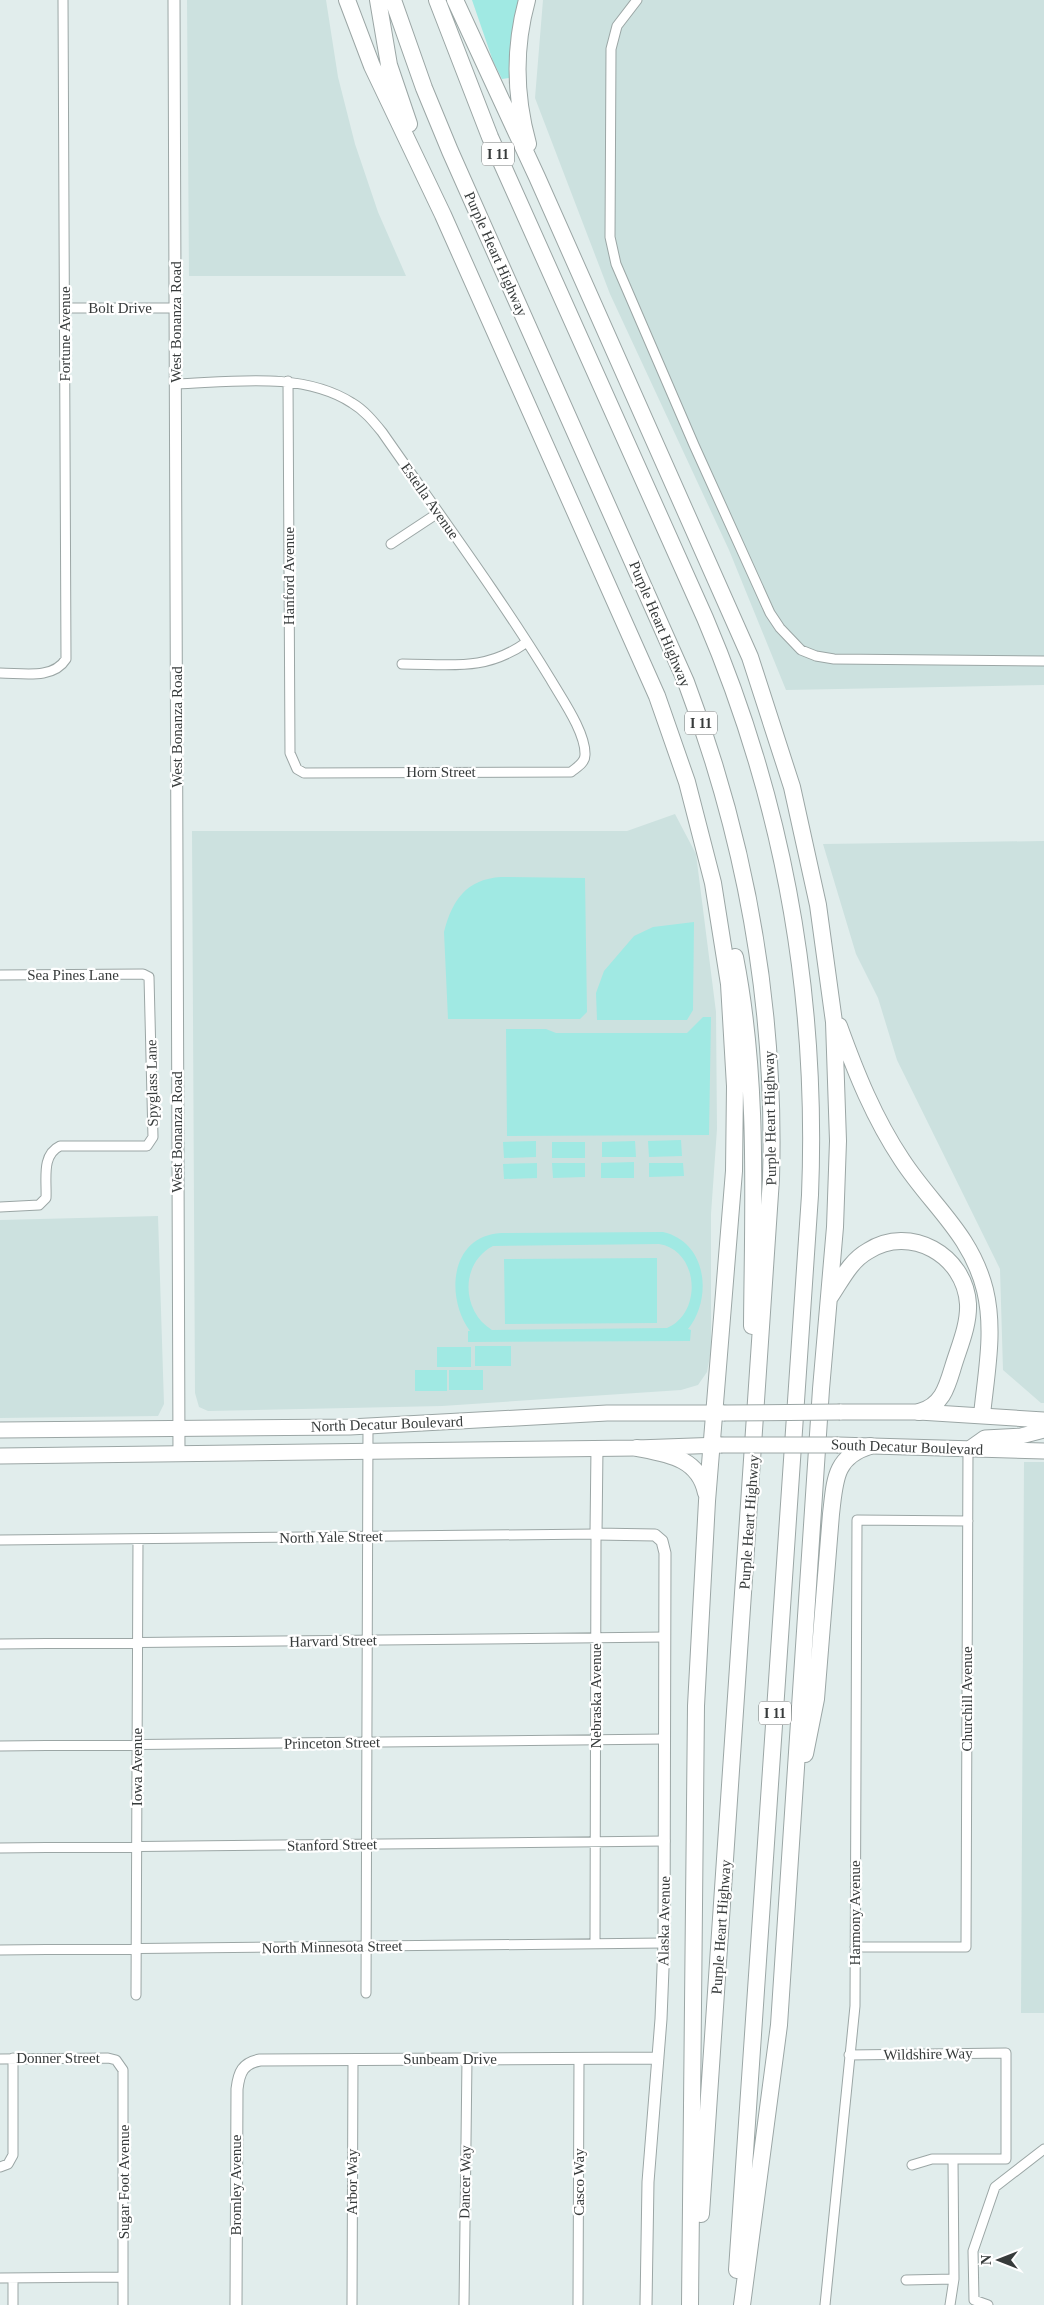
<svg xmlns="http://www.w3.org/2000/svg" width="1044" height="2305" font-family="Georgia,serif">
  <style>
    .built { fill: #cce1df }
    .green { fill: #a0e9e3; fill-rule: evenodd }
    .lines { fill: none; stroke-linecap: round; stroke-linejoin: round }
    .minor-casing { stroke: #9ba6a5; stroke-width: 11 }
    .tertiary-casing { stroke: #9ba6a5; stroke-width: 13 }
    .primary-casing { stroke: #9ba6a5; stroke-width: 17 }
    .motorway-casing { stroke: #9ba6a5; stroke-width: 18 }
    .minor { stroke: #fff; stroke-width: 9 }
    .tertiary { stroke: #fff; stroke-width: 11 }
    .primary { stroke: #fff; stroke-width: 15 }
    .motorway { stroke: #fff; stroke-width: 16 }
    .primary-bridge-casing { stroke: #9ba6a5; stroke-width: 17; stroke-linecap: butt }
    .primary-bridge { stroke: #fff; stroke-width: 15 }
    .labels { text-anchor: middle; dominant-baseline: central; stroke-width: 4.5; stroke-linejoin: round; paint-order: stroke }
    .shield { fill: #fff; stroke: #737676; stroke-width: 1 }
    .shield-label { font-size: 14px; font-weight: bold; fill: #373b3b }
    .street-label { font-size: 15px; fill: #373b3b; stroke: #fff }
  </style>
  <rect width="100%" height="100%" fill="#e1edec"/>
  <path class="built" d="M187 0H326L338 77 355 144 378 212 406 276H189Z
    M543 0H1044V685L786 690 729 550 610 294 535 98Z
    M675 814 696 854 716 1012 717 1129 711 1214V1350L707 1372 698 1385 681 1390 442 1406 208 1411 199 1407 195 1393 192 831H627Z
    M1044 841V1403H1041L1003 1370 1000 1269 897 1060 878 998 856 954 823 844Z
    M158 1216 164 1404 158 1416 0 1418V1220Z
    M1024 1462H1044V2013H1021Z"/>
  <path class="green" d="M472 0H520L511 44 509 78 502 79 493 61Z
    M501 877 585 878 587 1012 580 1019H448L444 932C452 900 467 879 501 877Z
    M694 922 693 1010 687 1020H597L596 993 604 971 634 936 653 927Z
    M703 1017H711L709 1135 507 1136 506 1029H546L556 1033H687Z
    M681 1140 682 1156 649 1157 648 1141Z
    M536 1141V1157L504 1158 503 1142Z
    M635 1141 636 1157H602V1142Z
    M552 1142H585V1158H552Z
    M634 1162V1178H601V1163Z
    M537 1163V1178L504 1179 503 1164Z
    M552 1163H585V1177L553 1178Z
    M649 1163H683L684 1176 649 1177Z
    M663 1232C707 1242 713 1298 688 1329L691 1330 690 1341 468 1342V1331H470C445 1297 450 1236 501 1233ZM659 1244C699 1250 703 1313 667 1328L492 1330C461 1311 460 1263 493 1246Z
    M657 1258V1323L505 1324 504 1259Z
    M475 1346H511V1366H475Z
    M437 1347H471V1367H437Z
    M415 1370H447V1391H415Z
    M449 1370H483V1390H449Z"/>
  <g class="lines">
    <g class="minor-casing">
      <path id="minor" d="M637 0 617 26 611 49 610 237 616 264 694 445 770 613 780 628 801 650 816 656 834 659 1044 661
        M65 308H176
        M176 384C232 382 302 371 352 403 364 410 373 421 382 432 439 514 499 595 551 680 562 699 586 733 585 755 585 763 577 767 571 772L304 773 297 769 290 753 288 381
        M391 544 438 513
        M402 664C451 664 485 672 527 642
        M0 673C22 673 53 680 66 659L63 0
        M0 975 143 974 149 977 153 1137 147 1146H60C41 1155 47 1180 46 1198L39 1205 0 1207
        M0 1540 596 1534 595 1944
        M0 1644 665 1637
        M0 1746 665 1739
        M0 1848 665 1841
        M855 1947H966L968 1450
        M0 1950 664 1943
        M366 1993 368 1427
        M136 1995 138 1539
        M849 2055 1006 2053V2159H932L912 2165
        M0 2059 108 2058 116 2060 123 2070V2305
        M0 2167 8 2164 13 2155V2058
        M0 2278 123 2277
        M906 2280 954 2279
        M13 2305V2278
        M352 2305 353 2060
        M464 2305 467 2059
        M578 2305 579 2058
        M825 2305 855 2006 857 1520 968 1521
        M950 2305 954 2279 953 2159
        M988 2305 974 2300 973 2251 995 2187 1044 2149"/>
    </g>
    <g class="tertiary-casing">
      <path id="tertiary" d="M174 0 179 1454
        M597 1448 596 1534 655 1535 662 1541 665 1553 664 1943 661 2019 648 2182 646 2305
        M236 2305 237 2089C239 2072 243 2063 260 2060L658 2058"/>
    </g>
    <g class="primary-casing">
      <path id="primary" d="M840 1412H919L1044 1420
        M0 1430 350 1427 607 1413H724
        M838 1445 1044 1451
        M968 1450 985 1438 1021 1436 1044 1430
        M0 1456 637 1448 721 1445"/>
    </g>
    <g class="motorway-casing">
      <path id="motorway" d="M347 0 372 66 443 215 657 696 687 782 713 883 729 984 735 1086 734 1171 707 1501 696 1706 690 2305
        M378 0 389 65 409 124
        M393 0 424 88 450 151 686 682C746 841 776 1009 771 1179L701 2214
        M437 0 490 137 705 618C783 801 818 996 810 1195L737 2270
        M455 0 537 177 750 657 792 787 818 905 834 1022 838 1141 835 1227 821 1389 779 2025 742 2305
        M527 0C514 47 515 97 528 144
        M735 957C759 1079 753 1203 752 1326
        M839 1026C856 1073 874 1118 902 1160 932 1206 971 1234 985 1290 995 1331 986 1374 982 1415
        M830 1297C841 1281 850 1261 868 1251 910 1224 965 1255 968 1304 969 1325 959 1347 953 1367 947 1387 942 1406 919 1412
        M637 1448C668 1454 699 1458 706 1493
        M805 1754 816 1699 831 1514C835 1481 834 1457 870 1446"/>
    </g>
    <use href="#minor" class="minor"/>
    <use href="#tertiary" class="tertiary"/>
    <use href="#primary" class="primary"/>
    <use href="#motorway" class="motorway"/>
    <g class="primary-bridge-casing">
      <path id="primary-bridge" d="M724 1413 840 1412
        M721 1445H838"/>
    </g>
    <use href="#primary-bridge" class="primary-bridge"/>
  </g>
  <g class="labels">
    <g class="shield">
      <rect x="482" y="142.5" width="32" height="23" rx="4"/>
      <rect x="685" y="711.5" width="32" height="23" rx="4"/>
      <rect x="759" y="1701.5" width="32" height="23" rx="4"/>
    </g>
    <g class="shield-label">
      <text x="498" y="154">I 11</text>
      <text x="701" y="723">I 11</text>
      <text x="775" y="1713">I 11</text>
    </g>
    <g class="street-label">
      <text transform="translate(496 254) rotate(66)">Purple Heart Highway</text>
      <text x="120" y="308">Bolt Drive</text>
      <text transform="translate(176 322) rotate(-90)">West Bonanza Road</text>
      <text transform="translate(65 334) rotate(-90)">Fortune Avenue</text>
      <text transform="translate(430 501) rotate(55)">Estella Avenue</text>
      <text transform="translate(289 576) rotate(-90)">Hanford Avenue</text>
      <text transform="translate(660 624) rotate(67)">Purple Heart Highway</text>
      <text transform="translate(177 727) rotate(-90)">West Bonanza Road</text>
      <text x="441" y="772">Horn Street</text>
      <text x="73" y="975">Sea Pines Lane</text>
      <text transform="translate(152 1083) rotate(-91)">Spyglass Lane</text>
      <text transform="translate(770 1118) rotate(-91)">Purple Heart Highway</text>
      <text transform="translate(177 1132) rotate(-90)">West Bonanza Road</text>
      <text transform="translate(387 1424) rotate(-2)">North Decatur Boulevard</text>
      <text transform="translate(907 1447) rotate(2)">South Decatur Boulevard</text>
      <text transform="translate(749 1522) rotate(-86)">Purple Heart Highway</text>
      <text transform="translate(331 1537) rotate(-1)">North Yale Street</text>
      <text transform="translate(333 1641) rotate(-1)">Harvard Street</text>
      <text transform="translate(596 1696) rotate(-90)">Nebraska Avenue</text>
      <text transform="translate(967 1699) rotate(-90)">Churchill Avenue</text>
      <text transform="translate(332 1743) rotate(-1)">Princeton Street</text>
      <text transform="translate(137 1767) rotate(-90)">Iowa Avenue</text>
      <text transform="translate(332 1845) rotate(-1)">Stanford Street</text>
      <text transform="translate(855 1913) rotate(-90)">Harmony Avenue</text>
      <text transform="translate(664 1921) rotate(-89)">Alaska Avenue</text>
      <text transform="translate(721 1927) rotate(-86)">Purple Heart Highway</text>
      <text transform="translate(332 1947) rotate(-1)">North Minnesota Street</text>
      <text transform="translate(928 2054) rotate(-1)">Wildshire Way</text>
      <text x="58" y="2058">Donner Street</text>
      <text x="450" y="2059">Sunbeam Drive</text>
      <text transform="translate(124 2182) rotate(-90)">Sugar Foot Avenue</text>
      <text transform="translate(352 2182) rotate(-90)">Arbor Way</text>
      <text transform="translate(465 2182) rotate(-89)">Dancer Way</text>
      <text transform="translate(579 2182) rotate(-90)">Casco Way</text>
      <text transform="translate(236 2185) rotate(-90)">Bromley Avenue</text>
    </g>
  </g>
  <g transform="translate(999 2260) rotate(270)" stroke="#ffffff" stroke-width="4" paint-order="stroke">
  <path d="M0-4L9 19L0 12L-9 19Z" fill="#373b3b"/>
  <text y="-8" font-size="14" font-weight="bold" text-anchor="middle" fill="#373b3b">N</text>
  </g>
</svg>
